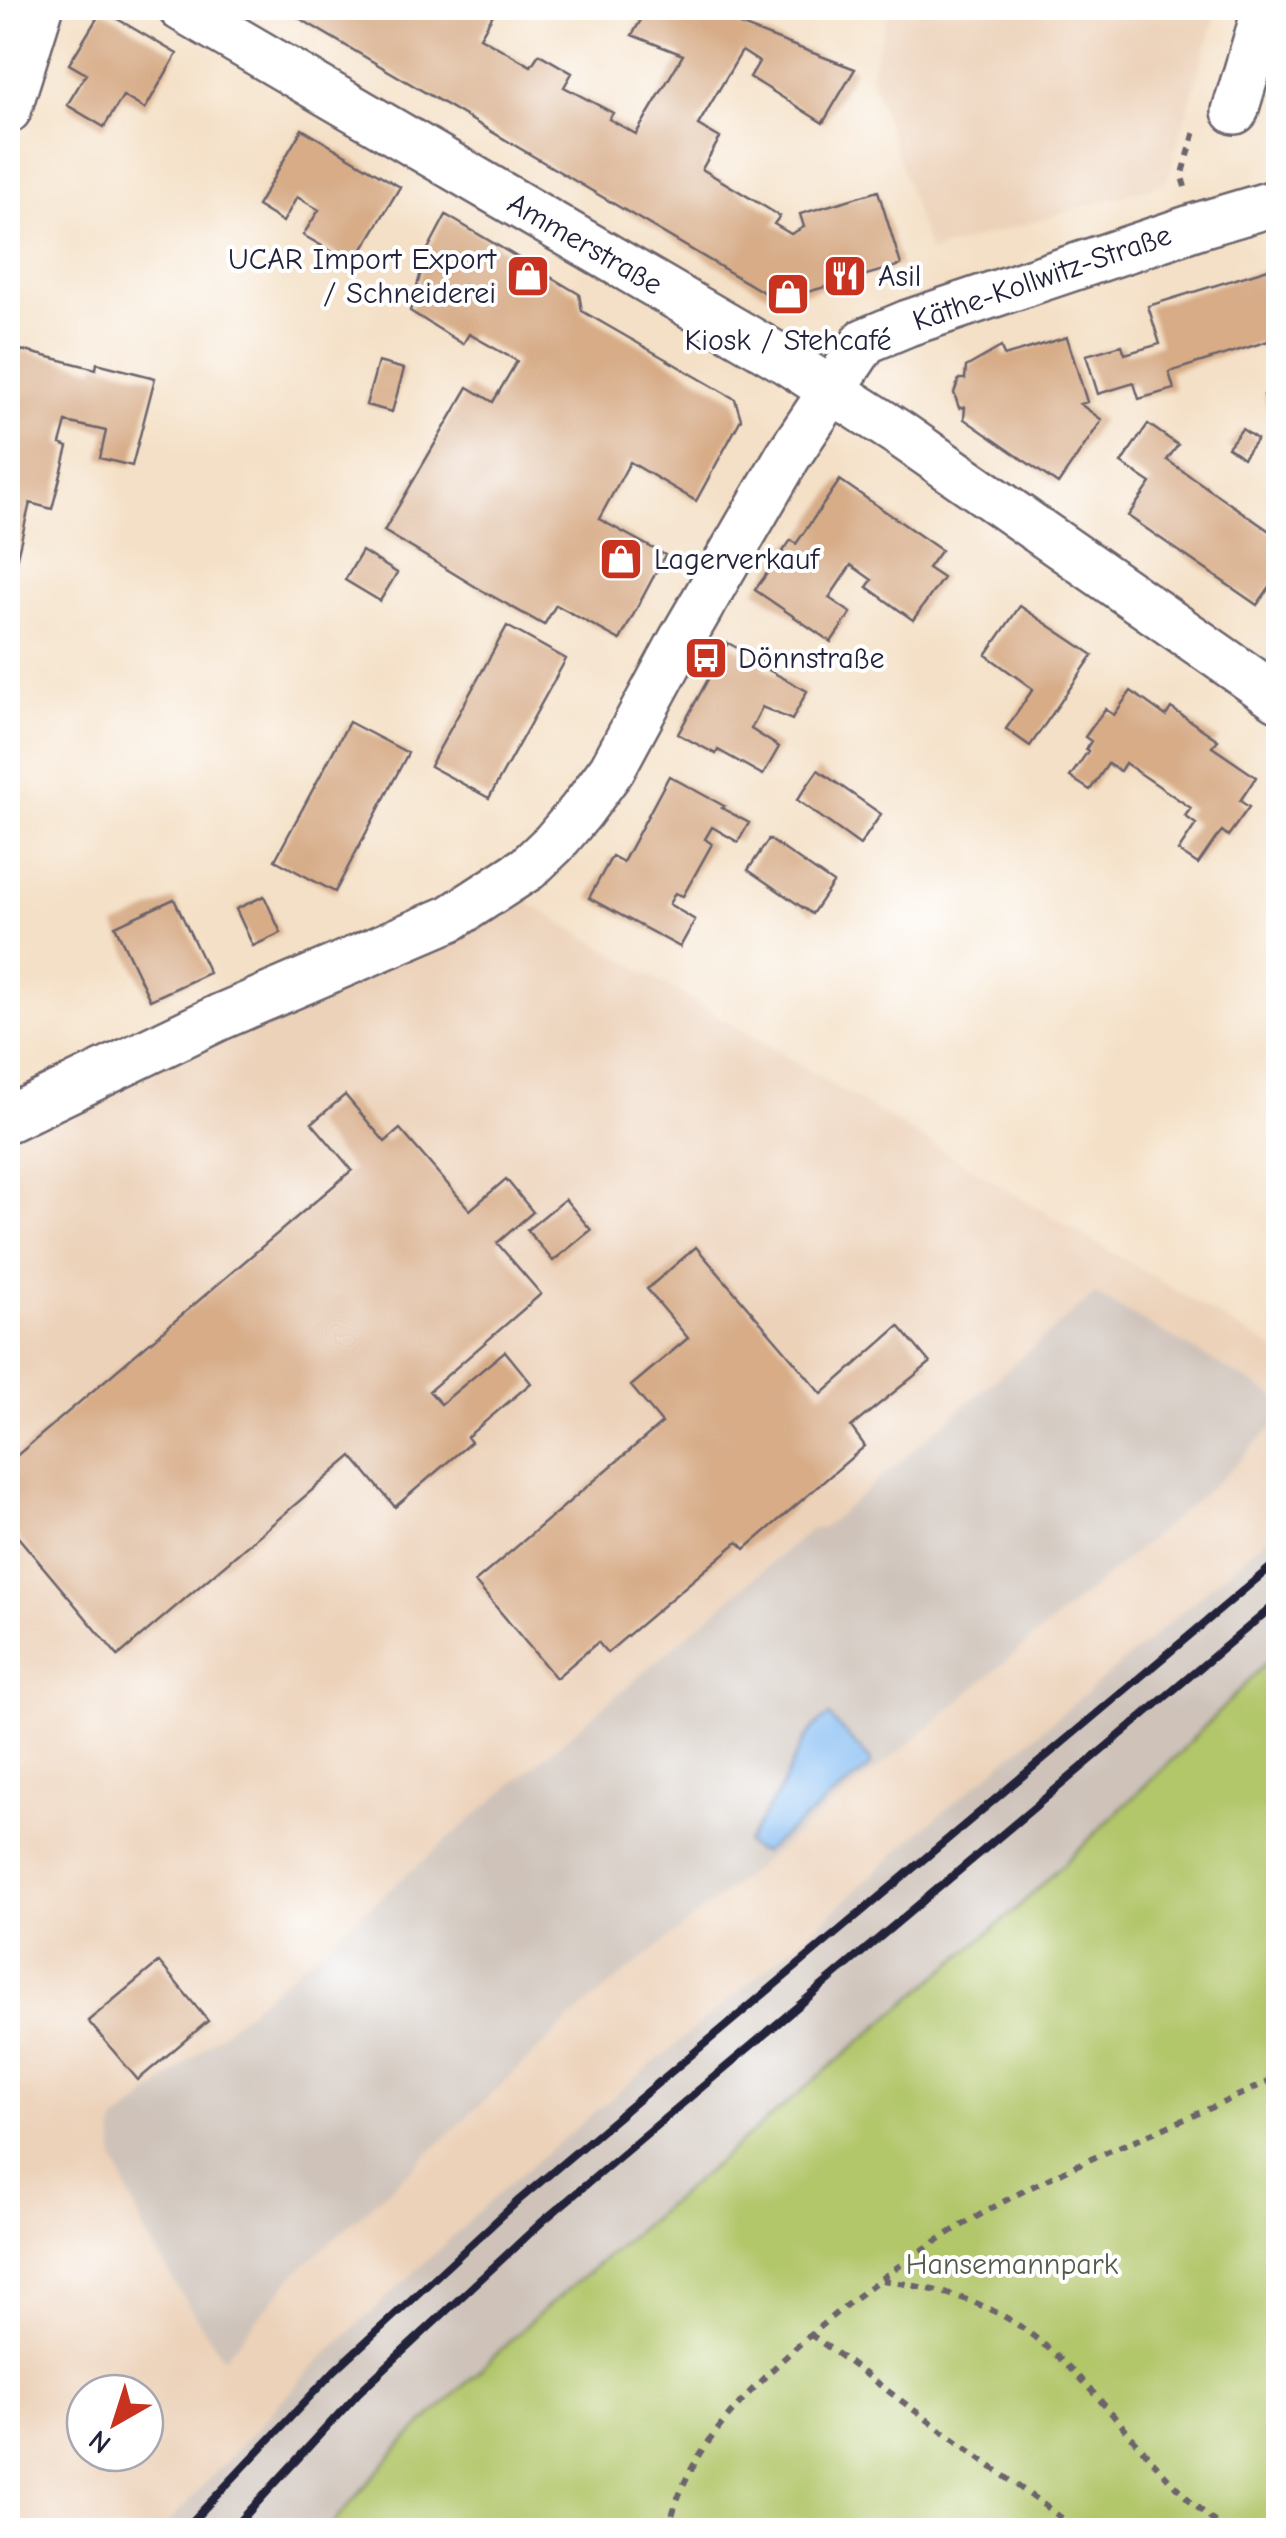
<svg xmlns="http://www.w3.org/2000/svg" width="1286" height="2538" font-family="'Comic Neue',sans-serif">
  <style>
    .built { fill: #ecd2b9; fill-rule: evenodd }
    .industrial { fill: #cec2b9 }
    .green { fill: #b2c66a; stroke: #6a7452; stroke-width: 2.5 }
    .water { fill: #82bbf3; stroke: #526e97; stroke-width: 2.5 }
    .building { fill: #d7ac87 }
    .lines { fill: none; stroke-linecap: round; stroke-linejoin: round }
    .minor-casing { stroke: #6c646c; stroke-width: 50 }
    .path { stroke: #6c646c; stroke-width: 6; stroke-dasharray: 8 8; stroke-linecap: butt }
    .minor { stroke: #fff; stroke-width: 45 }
    .rail { stroke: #22223b; stroke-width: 8 }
    .labels { text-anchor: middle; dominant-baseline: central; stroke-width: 8; stroke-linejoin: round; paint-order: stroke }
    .street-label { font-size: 30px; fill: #22223b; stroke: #fff }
    .poi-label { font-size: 30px; fill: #22223b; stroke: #fff; text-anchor: start }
    .park-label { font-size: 30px; fill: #545b4b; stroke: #fff }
  </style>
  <rect width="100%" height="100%" fill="#fff"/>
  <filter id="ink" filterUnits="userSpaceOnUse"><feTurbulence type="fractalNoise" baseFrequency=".01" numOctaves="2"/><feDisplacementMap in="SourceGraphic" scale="20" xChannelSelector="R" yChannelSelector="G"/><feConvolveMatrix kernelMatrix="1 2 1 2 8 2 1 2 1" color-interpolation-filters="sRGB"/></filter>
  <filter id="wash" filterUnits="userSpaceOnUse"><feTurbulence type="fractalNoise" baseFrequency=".0048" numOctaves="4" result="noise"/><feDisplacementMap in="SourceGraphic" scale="40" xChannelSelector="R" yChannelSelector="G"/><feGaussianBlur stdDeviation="2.25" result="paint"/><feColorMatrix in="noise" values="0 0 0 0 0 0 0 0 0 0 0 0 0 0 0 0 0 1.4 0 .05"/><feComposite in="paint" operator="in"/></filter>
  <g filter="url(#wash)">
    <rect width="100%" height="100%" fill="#f4e0c6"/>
    <path class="built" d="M890 8H1218L1166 183 929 252 870 74Z
      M501 886 1278 1352V1528L1135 1652 913 1837 820 1924 504 2188 312 2368 162 2530H8V1123ZM85 2393H145V2453H85Z"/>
    <path class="industrial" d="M1095 1294 1278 1398V1421L1224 1476 907 1745 585 2006 416 2165 297 2272 224 2358 192 2311 146 2235 115 2160 113 2140 115 2124 810 1530 823 1528Z
      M1278 1528V1650L1178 1754 1012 1913 535 2317 399 2447 327 2530H162L312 2368 504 2188 820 1924 913 1837 1135 1652Z"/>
    <path class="green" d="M1278 1650V2530H327L399 2447 535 2317 1012 1913 1178 1754Z"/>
    <path class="water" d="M829 1716 870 1760 871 1766 763 1852 756 1851 746 1843C758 1825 770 1807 781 1788 794 1763 802 1730 829 1716Z"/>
    <g id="blocks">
      <path class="building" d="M282 8H485L494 13 480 37 531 66 539 54 572 73 564 87 613 113 609 119 636 134 683 55 632 35 648 8H695L855 69 823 123 750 77 759 62 742 51 698 125 720 138 702 169 780 216 774 224 791 234 804 227 800 214 878 191 901 265 787 298 765 293Z
        M102 10 177 54 145 109 123 96 104 127 67 105 86 74 69 64Z
        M302 129 400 187 354 264 303 235 319 210 297 197 283 222 257 206Z
        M446 215 579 294 582 311 735 399 741 419 696 501 630 462 599 519 665 555 620 640 556 605 544 625 476 587 384 531 468 387 493 402 517 361 469 334 463 344 410 311 427 251Z
        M1278 266V338L1169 372 1174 389 1139 399 1134 383 1098 394 1086 355 1122 345 1125 354 1160 344 1148 306Z
        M1067 337 1087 402 1080 404 1102 420 1058 484 964 419 965 407 959 408 954 393 959 379H965L966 367 1001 347 1004 356Z
        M21 350 96 369 97 363 155 378 132 466 100 458 106 431 66 422 60 444 68 447 52 509 30 503 15 565 8 564V402Z
        M378 362 404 369 392 412 366 405Z
        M1278 390V413L1270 416 1264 395Z
        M1148 424 1178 445 1167 460 1278 537V575L1257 605 1128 516 1151 483 1121 463Z
        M1242 429 1257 439 1243 458 1228 447Z
        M840 480 941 550 928 568 943 578 913 620 867 587 872 580 851 565 829 598 851 613 831 642 755 590 791 540 796 544Z
        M362 551 397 573 380 601 345 580Z
        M1020 606 1093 655 1030 746 1006 729 1033 689 986 655Z
        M507 626 566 659 489 798 430 766Z
        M728 643 765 663 763 667 807 691 792 720 762 707 751 729 779 747 763 775 718 750 716 754 678 734Z
        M1131 691 1166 716 1171 708 1218 740 1212 747 1256 777 1240 801 1249 807 1228 836 1222 831 1216 838 1198 864 1178 851 1196 824 1185 816 1191 808 1125 763 1120 771 1108 764 1090 790 1070 777 1088 751 1086 749 1091 741 1085 737 1105 709 1114 715Z
        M349 722 408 753 335 892 275 860Z
        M818 770 881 814 860 845 797 800Z
        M669 776 724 806 722 808 749 823 738 842 712 827 705 839 712 844 683 896 675 893 669 904 695 920 680 947 589 898 612 856 623 862Z
        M769 839 833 883 812 914 748 870Z
        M264 896 281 933 253 946 236 909Z
        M174 899 209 973 150 1000 115 926Z
        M345 1095 385 1142 400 1129 470 1210 506 1179 533 1212 497 1243 541 1294 429 1391 441 1404 505 1351 531 1383 467 1437 471 1442 395 1507 352 1456 118 1656 8 1525V1463L352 1170 312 1123Z
        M565 1199 591 1230 553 1261 527 1230Z
        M696 1247 822 1394 899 1326 930 1363 851 1427 865 1446 745 1549 738 1542 607 1653 598 1642 556 1678 475 1582 662 1423 631 1386 688 1338 647 1289Z
        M159 1962 208 2021 138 2080 88 2021Z"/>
    </g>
  </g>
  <g filter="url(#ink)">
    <use href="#blocks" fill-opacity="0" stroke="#6c646c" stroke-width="2.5"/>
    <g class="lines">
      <g class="minor-casing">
        <path id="minor" d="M181 8 783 359 900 434 1278 698
          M8 110 40 8
          M1235 111 1266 8
          M8 1119 220 1017 451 918 528 868 554 843 581 811 612 769 682 639 788 456 865 341 908 323 1197 226 1278 202"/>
      </g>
      <path class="path" d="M1185 187 1182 177 1195 131
        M1277 433H1278
        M882 2280C932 2288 983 2299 1025 2330 1102 2385 1149 2474 1225 2530
        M810 2334 1078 2530
        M669 2530C680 2467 729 2411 775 2367 865 2281 970 2213 1084 2162 1149 2133 1215 2109 1278 2076"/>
      <use href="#minor" class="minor"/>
      <path class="rail" d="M184 2530 334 2371 519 2200 1278 1561
        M232 2530 359 2392 543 2221 1278 1602"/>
    </g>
  </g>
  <defs>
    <g id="shop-square" transform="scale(2.25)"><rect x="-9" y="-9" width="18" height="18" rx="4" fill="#c8321e" stroke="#fff"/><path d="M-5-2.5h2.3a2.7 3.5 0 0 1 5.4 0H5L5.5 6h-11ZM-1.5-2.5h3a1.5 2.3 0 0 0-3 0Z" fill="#fff"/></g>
    <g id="restaurant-square" transform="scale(2.25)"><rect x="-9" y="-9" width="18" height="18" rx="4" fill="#c8321e" stroke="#fff"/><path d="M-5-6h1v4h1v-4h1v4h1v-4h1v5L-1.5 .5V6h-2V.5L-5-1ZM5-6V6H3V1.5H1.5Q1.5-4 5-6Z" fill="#fff"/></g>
    <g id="bus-square" transform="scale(2.25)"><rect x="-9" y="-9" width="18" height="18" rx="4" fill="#c8321e" stroke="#fff"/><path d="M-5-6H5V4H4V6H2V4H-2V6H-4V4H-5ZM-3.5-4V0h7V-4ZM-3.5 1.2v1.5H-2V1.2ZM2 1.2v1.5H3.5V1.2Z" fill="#fff"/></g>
  </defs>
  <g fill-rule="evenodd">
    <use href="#shop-square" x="528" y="276"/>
    <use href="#restaurant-square" x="845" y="276"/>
    <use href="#shop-square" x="788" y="294"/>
    <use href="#shop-square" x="621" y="559"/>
    <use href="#bus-square" x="706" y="658"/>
  </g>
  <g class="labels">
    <g class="street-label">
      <text transform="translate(585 244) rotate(30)">Ammerstraße</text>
      <text transform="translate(1042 278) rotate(-19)">Käthe-Kollwitz-Straße</text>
    </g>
    <g class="poi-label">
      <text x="496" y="259" text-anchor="end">UCAR Import Export<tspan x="496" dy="34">/ Schneiderei</tspan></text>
      <text x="878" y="276">Asil</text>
      <text x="788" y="340" text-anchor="middle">Kiosk / Stehcafé</text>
      <text x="654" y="559">Lagerverkauf</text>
      <text x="738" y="658">Dönnstraße</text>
    </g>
    <g class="park-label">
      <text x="1012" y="2264">Hansemannpark</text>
    </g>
  </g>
  <rect width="1286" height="2538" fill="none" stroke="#fff" stroke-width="40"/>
  <g transform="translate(115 2423) rotate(219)"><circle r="48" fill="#ffffff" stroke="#a7a7b1" stroke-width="2.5"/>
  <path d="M0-8L18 38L0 25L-18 38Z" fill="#c8321e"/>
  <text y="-15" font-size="28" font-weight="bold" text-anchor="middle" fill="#22223b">N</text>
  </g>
</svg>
